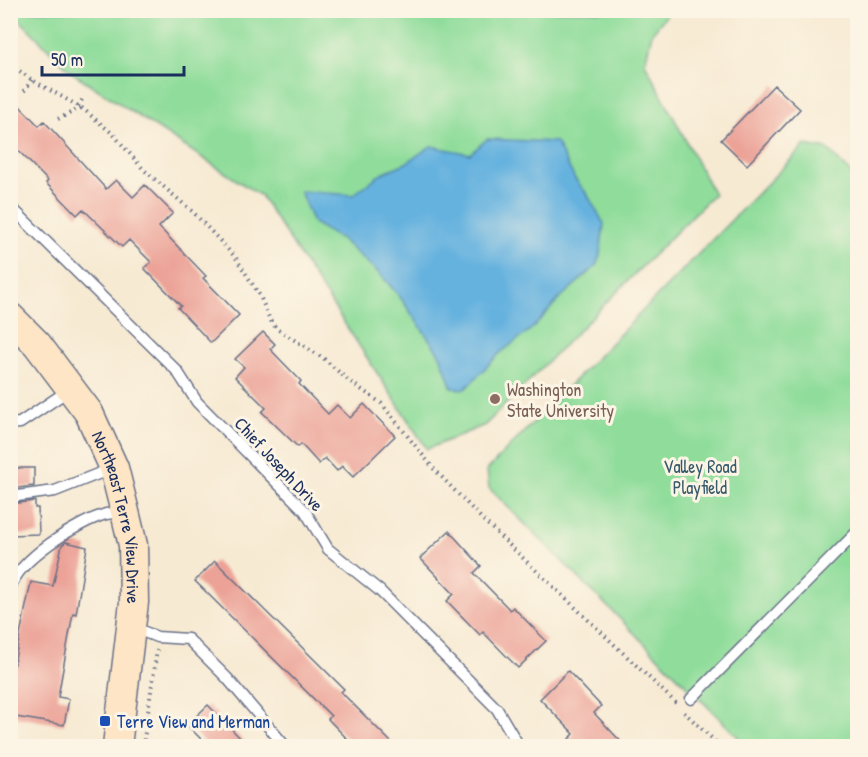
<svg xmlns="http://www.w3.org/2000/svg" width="868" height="757" font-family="'Patrick Hand',sans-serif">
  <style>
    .green { fill: #90dd9b; stroke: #56867c; stroke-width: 1.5 }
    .water { fill: #66b2df; stroke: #40709e; stroke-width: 1.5 }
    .building { fill: #eca297 }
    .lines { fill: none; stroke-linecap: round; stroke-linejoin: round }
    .service-casing { stroke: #687087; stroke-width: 13 }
    .secondary-casing { stroke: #687087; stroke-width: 31 }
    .path { stroke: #687087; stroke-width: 4; stroke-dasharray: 1.5 4.5; stroke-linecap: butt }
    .service { stroke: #fff; stroke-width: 10 }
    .secondary { stroke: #fde5c5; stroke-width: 28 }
    .education-dot { fill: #8d6e63; stroke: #fcf5e5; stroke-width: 2 }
    .transit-dot { fill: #1a4fb4; stroke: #fcf5e5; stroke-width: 2 }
    .labels { text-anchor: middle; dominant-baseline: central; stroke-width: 6; stroke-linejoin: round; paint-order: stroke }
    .education-label { font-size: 18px; fill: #785e54; stroke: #fcf5e5; text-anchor: start }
    .street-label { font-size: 18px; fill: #1b2f5e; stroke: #fcf5e5 }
    .park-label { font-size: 18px; fill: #385a6d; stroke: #fcf5e5 }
    .transit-label { font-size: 18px; fill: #164399; stroke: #fcf5e5; text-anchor: start }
  </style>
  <rect width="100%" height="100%" fill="#fcf5e5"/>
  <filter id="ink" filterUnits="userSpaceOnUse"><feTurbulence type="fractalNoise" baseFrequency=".0167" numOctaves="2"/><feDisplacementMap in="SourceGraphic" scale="12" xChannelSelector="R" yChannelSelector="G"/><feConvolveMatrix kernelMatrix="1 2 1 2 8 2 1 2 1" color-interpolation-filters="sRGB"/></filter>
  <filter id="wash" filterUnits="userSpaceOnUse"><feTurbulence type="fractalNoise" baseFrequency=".008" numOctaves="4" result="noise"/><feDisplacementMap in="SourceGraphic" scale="24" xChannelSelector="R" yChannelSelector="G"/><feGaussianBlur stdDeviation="1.35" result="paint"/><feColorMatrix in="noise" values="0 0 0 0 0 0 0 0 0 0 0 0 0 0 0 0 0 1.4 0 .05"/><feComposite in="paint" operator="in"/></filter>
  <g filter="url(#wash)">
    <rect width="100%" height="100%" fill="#f7ead3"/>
    <path class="green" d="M11 11H670L652 33 645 63 714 194 485 425 427 449 261 196 71 72Z
      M805 145 827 149 857 179V746H747L489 488 487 470Z"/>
    <path class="water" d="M487 139 556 142 575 179 587 194 604 224 600 255 596 266 560 298 534 327 499 354 465 389 452 388 440 355 400 297 380 274 341 239 313 223 300 191 353 195 382 173 406 163 431 146 470 154Z"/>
    <g id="blocks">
      <path class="building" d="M774 85 800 109 747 165 721 140Z
        M10 96 39 126 44 121 106 189 116 180 133 197 145 185 173 213 159 227 206 276 203 278 239 315 211 343 178 308 181 306 144 268 151 262 129 240 122 247 83 209 77 215 46 183 48 181 10 142Z
        M263 332 275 344 270 349 301 381 299 384 328 414 337 405 350 418 364 404 395 436 353 477 342 466 337 471 325 458 319 464 301 444 298 447 262 412 266 408 235 377 244 367 235 359Z
        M10 468H34V486L10 489Z
        M35 501V508H38L39 534 10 535V504Z
        M449 531 481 566 474 573 510 610 513 607 546 641 518 668 483 632 480 635 447 601 454 594 420 558Z
        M66 542 87 547 76 614 73 613 58 697 69 699 64 725 10 716V668H13L31 582 53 586 62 545Z
        M215 561 344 689 341 692 396 747H355L328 719 331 716 195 581Z
        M568 671 601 706 594 713 626 747H561L574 734 540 699Z
        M208 705 249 747H209L187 725Z"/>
    </g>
  </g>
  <g filter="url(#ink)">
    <use href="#blocks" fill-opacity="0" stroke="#687087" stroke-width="1.5"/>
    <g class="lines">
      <g class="service-casing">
        <path id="service" d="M10 206 177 371 197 402 305 511 328 549 380 591 497 709 519 746
          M10 424 20 423 69 390
          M10 497 55 491 113 468
          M10 589C18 559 78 522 106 514 112 513 119 513 125 512
          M132 627 157 637 188 639 227 678 285 746
          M691 699 858 531"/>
      </g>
      <g class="secondary-casing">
        <g id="secondary">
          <path id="s1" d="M10 317 37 344 89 413 114 468 125 512 133 545 134 602 117 746"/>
        </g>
      </g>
      <path class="path" d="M10 64 32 80 82 108 113 134 143 169 193 212 236 258 260 296 270 320 277 329 323 358 349 381 381 403 434 469 484 521 679 706
        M24 91 32 80
        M78 106 84 97
        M58 119 81 108
        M10 288 18 296
        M684 712 720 746
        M143 746 157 650"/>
      <use href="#service" class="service"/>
      <use href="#secondary" class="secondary"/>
    </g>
  </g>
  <circle class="education-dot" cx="495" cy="399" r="6"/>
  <rect class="transit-dot" x="99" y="715" width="12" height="12" rx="3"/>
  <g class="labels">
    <g class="education-label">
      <text x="507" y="389">Washington<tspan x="507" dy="21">State University</tspan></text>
    </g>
    <g class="street-label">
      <text transform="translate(279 464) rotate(47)">Chief Joseph Drive</text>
      <text stroke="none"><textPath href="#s1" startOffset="234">Northeast Terre View Drive</textPath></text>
    </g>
    <g class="park-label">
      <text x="700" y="466">Valley Road<tspan x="700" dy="21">Playfield</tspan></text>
    </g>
    <g class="transit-label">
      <text x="117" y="721">Terre View and Merman</text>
    </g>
  </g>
  <rect width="868" height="757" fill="none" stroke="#fcf5e5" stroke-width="36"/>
  <path d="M42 66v9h142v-9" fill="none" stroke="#1b2f5e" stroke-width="3"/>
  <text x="51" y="66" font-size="18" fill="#1b2f5e" stroke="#fcf5e5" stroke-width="4.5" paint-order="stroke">50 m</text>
</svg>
